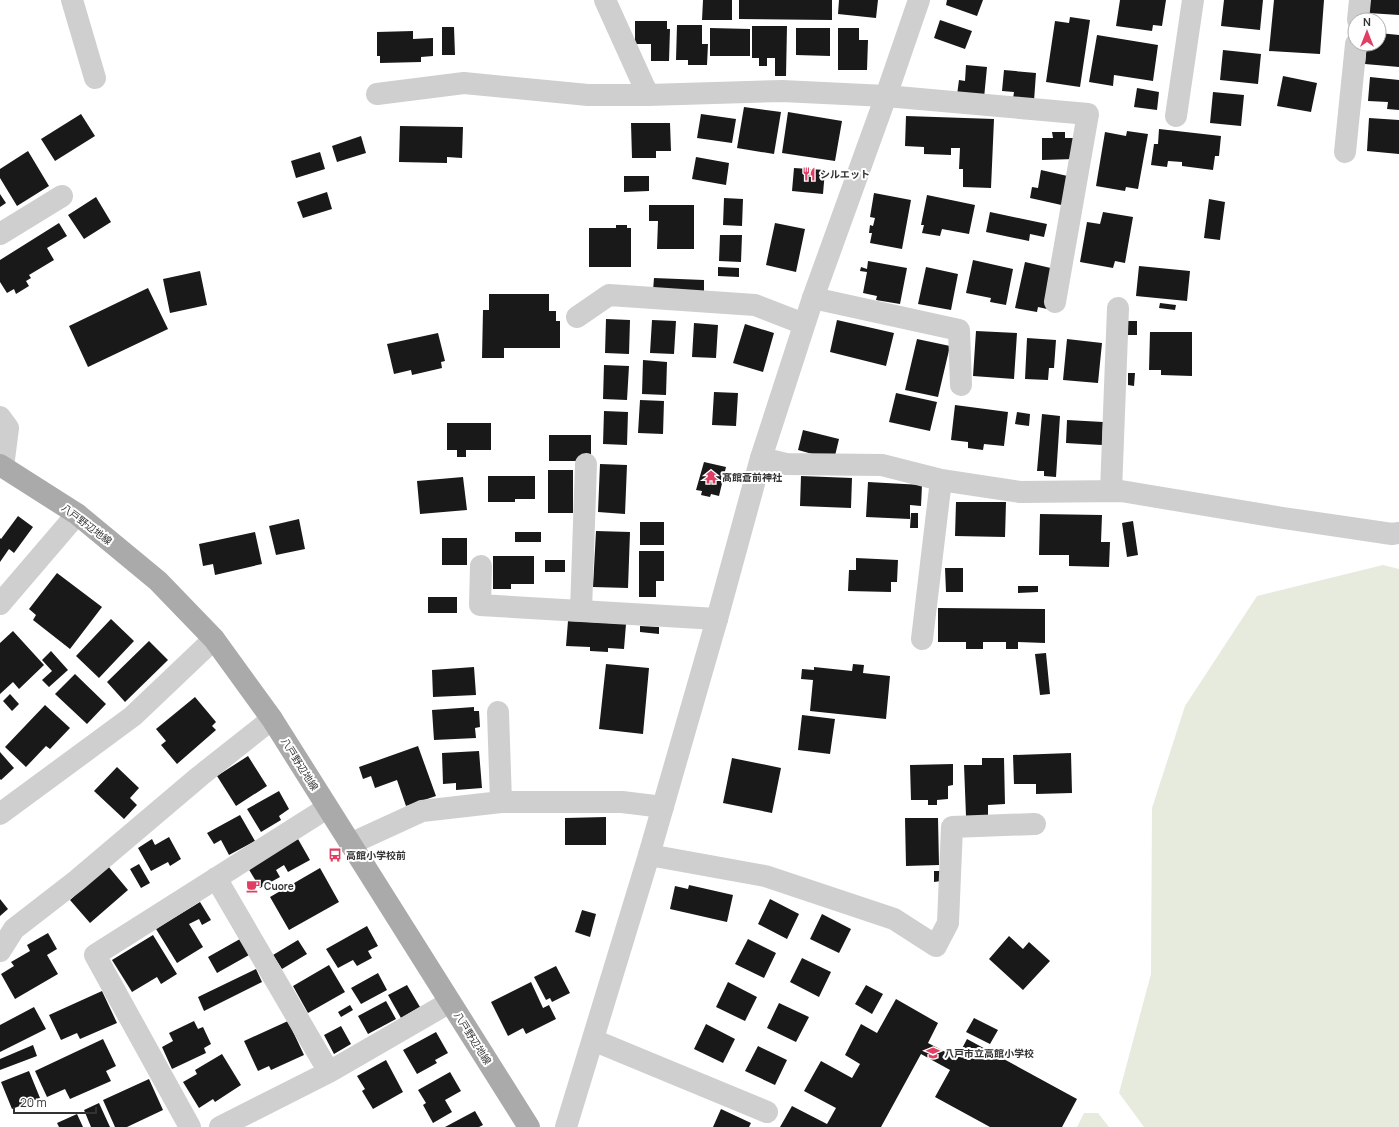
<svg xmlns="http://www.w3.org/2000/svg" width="1399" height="1127" font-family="Manrope,'Noto Sans JP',sans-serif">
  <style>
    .green { fill: #e7ebde }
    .building { fill: #191919 }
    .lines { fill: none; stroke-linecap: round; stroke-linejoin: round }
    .minor { stroke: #cfcfcf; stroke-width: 22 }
    .tertiary { stroke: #cfcfcf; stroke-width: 22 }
    .primary { stroke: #aaa; stroke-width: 22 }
    .labels { text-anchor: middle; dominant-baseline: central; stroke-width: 4; stroke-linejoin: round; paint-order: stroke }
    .poi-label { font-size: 10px; font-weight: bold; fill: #323232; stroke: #fff; text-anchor: start }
    .street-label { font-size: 10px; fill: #323232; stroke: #fff }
  </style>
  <rect width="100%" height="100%" fill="#fff"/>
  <path class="green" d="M1383 565 1399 569V1127H1144L1119 1093 1151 974 1152 808 1185 706 1257 596Z
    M1084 1113H1098L1109 1127H1077Z"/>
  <path class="building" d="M703 0H732V20H702Z
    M739 0H832V20L739 19Z
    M839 0H878L876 18 838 14Z
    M947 0H983L977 16 946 5Z
    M1120 0H1166L1162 26 1153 25 1152 31 1116 26Z
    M1224 0H1263L1260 30 1221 26Z
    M1274 0H1324L1320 54 1269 51Z
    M1369 0H1399V15L1368 13Z
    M1070 17 1090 20 1080 87 1046 82 1055 21 1069 23Z
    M940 20 972 31 965 49 934 38Z
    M635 21H667V29H670L669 61H651V44H635Z
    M677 25H702V44H708L707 65H688V60H676Z
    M752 26H787L786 76H775V58H767V66H759V58H752Z
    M442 27H454L455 55H442Z
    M710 28 750 29V56H710Z
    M796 28H830V56L796 55Z
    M838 28H859V40H868L867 70H838Z
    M413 31V39L433 38V56L421 57V62L380 63V56H377V32Z
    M1379 33 1399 35V67L1365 64 1367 44H1379Z
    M1097 35 1158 45 1153 81 1114 75 1113 86 1089 82Z
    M1223 50 1261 54 1258 84 1220 80Z
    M966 65 987 67 984 98 957 95 959 80 965 81Z
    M1004 70 1036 73 1034 101 1013 99 1014 92 1002 91Z
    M1283 76 1317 83 1311 112 1277 106Z
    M1370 77 1399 80V110L1387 109 1388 102 1368 101Z
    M1137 88 1159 92 1157 110 1134 107Z
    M1213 92 1244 95 1241 126 1210 123Z
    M744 107 781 112 774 154 737 148Z
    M788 112 842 121 835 161 782 153Z
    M81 114 95 136 55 161 41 139Z
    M701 114 736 119 732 143 697 138Z
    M906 116 994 119 991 188 963 187V169H959L960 148H951V155L924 154V147L905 146Z
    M1369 118 1399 120V154L1367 151Z
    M631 123H670L671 151H656V158H632Z
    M400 126 463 127 462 158 447 157V163L399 162Z
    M1159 129 1221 136 1219 156H1215L1213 170 1182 166V162L1168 161 1167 167 1151 165 1154 144H1158Z
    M1127 131 1148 134 1138 189 1126 187 1125 191 1096 186 1105 132 1126 136Z
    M1052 132H1065V138H1074V159L1042 160V138H1053Z
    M361 136 366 153 337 162 332 146Z
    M28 151 49 186 17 206 0 178V169Z
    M320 152 325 169 296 178 291 161Z
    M696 157 729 163 726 185 692 179Z
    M794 168 825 170 823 194 792 191Z
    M1041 170 1072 177 1066 206 1030 198 1032 187 1038 188Z
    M624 176H649V191L624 192Z
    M327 192 332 209 303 218 297 202Z
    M874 193 911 200 902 249 870 243 872 233H869L870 225 873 226 875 218 870 217Z
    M0 194 6 203 0 207Z
    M927 195 975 205 969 234 942 229 940 236 922 233 924 225H921Z
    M96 197 111 222 84 239 68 215Z
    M724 198 743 199 742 226 723 225Z
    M1209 199 1225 202 1220 240 1204 238Z
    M649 205H694V249H657L658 221H649Z
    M990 212 1047 224 1044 237 1030 234 1029 241 986 232Z
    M1103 212 1133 217 1125 263 1115 261 1113 268 1080 262 1087 222 1100 224Z
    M59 223 67 236 47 248 54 260 29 275 31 278 26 281 29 286 16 294 14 289 7 293 0 282V260Z
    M775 223 805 229 796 272 766 265Z
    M616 225H627V228H631V267H589V228H616Z
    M720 235H742L741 262 719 261Z
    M973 260 1013 269 1006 305 990 302 991 298 966 293Z
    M868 261 907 268 900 304 876 300 877 296 863 293 867 272 860 271 861 267 867 269Z
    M1025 262 1055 269 1047 309 1038 307 1037 312 1015 308Z
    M1139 266 1190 271 1187 301 1136 296Z
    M718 267 739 268V277L718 276Z
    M926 267 958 274 951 310 918 304Z
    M200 271 207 305 170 313 163 279Z
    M654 278 704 280V292L653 291Z
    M148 288 168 329 88 367 69 326Z
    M489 294H549V311H556V321H560V348H504V358H482L483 310H489Z
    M1160 303 1176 305 1175 310 1159 308Z
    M606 319 630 320 629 354 605 353Z
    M652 320 676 321 674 354 650 353Z
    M837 320 894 333 886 366 830 352Z
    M1127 321H1137V335H1127Z
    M694 323 718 325 716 358 692 357Z
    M745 324 774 333 763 372 733 363Z
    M976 331 1017 333 1014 379 973 376Z
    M1150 332H1192V376L1161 375V370H1149Z
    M438 333 445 361 441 362 442 368 412 375 411 370 394 374 387 344Z
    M1027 338 1056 340 1054 368H1049L1048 380 1025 379Z
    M917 339 950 346 938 397 905 390Z
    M1067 339 1102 343 1098 383 1063 380Z
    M643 360 667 362 666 395 642 394Z
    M604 365 629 366 627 400 603 399Z
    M1128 373H1135L1134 386 1128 385Z
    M714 392 738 393 736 426 712 425Z
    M896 393 937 402 930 431 889 422Z
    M640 400 664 401 663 434 638 433Z
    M955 405 1008 412 1004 446 984 444 983 450 968 448V442L951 440Z
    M604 411 628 412 627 445 603 444Z
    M1017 412 1030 414 1029 426 1015 424Z
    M1042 414 1060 416 1056 477 1044 476V471H1037Z
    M1067 420 1103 422 1102 445 1066 443Z
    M447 423H491V450H466V457H457V450H447Z
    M803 430 839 439 834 460 798 450Z
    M549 435H591V461H549Z
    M704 462 726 467 719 496 711 494 710 497 701 495 702 491 696 490Z
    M600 464 627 465 625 514 598 512Z
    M548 470H573V513H548Z
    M488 476H535V499H515V502H488Z
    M801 476 852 478 851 508 800 506Z
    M463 477 467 510 420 514 417 481Z
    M868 482 922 485 921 506 910 505V519L866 517Z
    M956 502H1006L1005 537 955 536Z
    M911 513H918V528H910Z
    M1040 514 1102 515 1101 542H1110L1109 567 1069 566V555H1039Z
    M18 516 33 527 14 553 9 549 0 562V538L1 539Z
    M299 519 305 549 276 555 269 526Z
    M1133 521 1138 555 1127 557 1122 523Z
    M640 522H664V545H640Z
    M596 531 630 532 628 588 593 587Z
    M255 532 262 564 215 575 213 564 203 566 199 544Z
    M515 532H541V542H515Z
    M442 538H467V565H442Z
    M639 551H664V581H656V597H639Z
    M493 556H534V584H511V589H493Z
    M856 558 898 560 897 582H891V592L848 591 849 570H856Z
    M545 560H565V572H545Z
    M945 568H963V592H946Z
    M57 573 102 607 70 649 33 620 36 615 29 609Z
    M1018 586H1038V592L1018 593Z
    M428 597H457V613H428Z
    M938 608 1045 609V643L1018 642V649H1006V642H983V649H966V642H938Z
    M111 619 134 641 99 678 76 656Z
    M568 621 626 624 624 649 608 648V652L590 651V647L566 646Z
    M640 626 659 627V634L640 632Z
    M13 631 44 665 19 689 13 682 0 694V643Z
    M149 641 168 660 125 702 107 682Z
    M51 651 68 670 49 687 42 680 52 671 42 660Z
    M1046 653 1050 694 1040 695 1035 654Z
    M606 664 649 668 643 734 599 729Z
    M853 664 864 665 863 673 890 676 886 719 810 711 813 680 801 679 802 669 814 670V667L852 671Z
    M474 667 476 695 433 697 432 670Z
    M75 674 106 704 87 724 55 694Z
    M10 694 19 704 12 711 3 701Z
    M195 697 216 722 212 726 216 730 177 764 161 745 166 741 156 729Z
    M45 705 70 728 50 749 46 746 26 767 5 747Z
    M474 707V711H479L480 727 475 728 476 738 434 740 432 710Z
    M802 715 835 719 830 754 798 750Z
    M418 746 436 796 406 806 397 780 375 788 371 776 363 779 359 767Z
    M479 751 482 788 456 790V783L443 784 442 753Z
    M0 752 14 768 1 780 0 779Z
    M1071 753 1072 793 1036 794V784H1014L1013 755Z
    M248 756 267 786 236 806 217 776Z
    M732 758 781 768 772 813 723 803Z
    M982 758H1004L1005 804 988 805V816H966L964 765H982Z
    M953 764V785L948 786V799L937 800V805H928V800H911L910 765Z
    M117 767 139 788 130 798 137 805 124 819 94 791Z
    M279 791 289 809 279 816 281 820 261 832 247 809Z
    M240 815 255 841 229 855 221 840 214 844 207 833Z
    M606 817V845H565V818Z
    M905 818H938L939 865 906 866Z
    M169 837 181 859 170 866 168 862 151 871 138 848 152 839 155 845Z
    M298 839 310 860 288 872 284 865 276 870 280 877 260 888 248 868Z
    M139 864 150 883 141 888 130 869Z
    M108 866 128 890 90 923 70 900Z
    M320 868 339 902 289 930 270 897Z
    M934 871H941V881L934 882Z
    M689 885 733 895 727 922 670 909 675 886 688 889Z
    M0 899 8 909 0 916Z
    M770 899 799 914 787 939 758 924Z
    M200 902 211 920 202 925 199 919 189 924 203 947 177 963 156 929Z
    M582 910 596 914 590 937 575 932Z
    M822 914 851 929 839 953 810 939Z
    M367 926 378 946 368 951 372 958 357 966 353 960 338 968 326 949Z
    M48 933 57 949 47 955 58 974 15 999 1 974 14 966 11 962 30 951 27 945Z
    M153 935 177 974 161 984 157 977 132 992 112 960Z
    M1009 936 1023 949 1029 942 1050 961 1023 990 989 959Z
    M240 939 249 955 217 973 208 957Z
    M748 939 776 953 764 978 735 964Z
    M298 940 307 954 282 969 273 955Z
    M802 958 831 972 819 997 790 982Z
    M329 965 345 992 308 1013 293 986Z
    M556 966 570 993 552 1002 550 998 546 1000 534 977Z
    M256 969 262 982 204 1011 198 997Z
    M378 973 387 990 361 1004 351 988Z
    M531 982 543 1008 549 1005 556 1019 526 1034 523 1028 508 1036 491 1002Z
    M728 982 757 997 745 1021 716 1007Z
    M407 985 420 1007 401 1018 388 995Z
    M866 985 883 994 872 1014 855 1004Z
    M102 991 117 1023 80 1039 77 1033 61 1040 49 1015Z
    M896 999 938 1023 928 1043 957 1058 967 1039 1077 1099 1062 1127H990L935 1097 950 1070 921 1054 881 1127H780L792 1106 827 1124 836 1108 804 1091 821 1061 852 1078 860 1064 845 1055 861 1024 877 1033Z
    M386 1001 396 1019 368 1034 358 1016Z
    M779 1003 809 1017 796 1042 767 1028Z
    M350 1005 353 1010 341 1017 338 1012Z
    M34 1007 46 1029 0 1052V1025Z
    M974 1018 998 1030 990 1044 966 1032Z
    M194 1021 198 1029 203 1027 211 1044 204 1048 206 1053 172 1069 162 1047 173 1041 169 1033Z
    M288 1021 304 1055 271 1070 269 1066 258 1071 244 1041Z
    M706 1024 735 1039 723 1063 694 1049Z
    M341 1026 351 1044 334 1054 324 1035Z
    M436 1032 448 1053 435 1060 437 1063 417 1074 403 1050Z
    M103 1039 116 1066 106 1071 111 1081 70 1099 65 1089 47 1097 35 1071Z
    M33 1045 37 1056 0 1070V1059Z
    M758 1046 787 1060 775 1085 745 1071Z
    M222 1054 241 1085 215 1102 213 1099 199 1108 183 1082 197 1074 195 1070Z
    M386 1060 403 1092 373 1109 362 1091 365 1089 357 1076Z
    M29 1071 40 1098 12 1109 1 1082Z
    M450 1072 461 1091 445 1100 452 1112 433 1123 423 1105 426 1103 418 1090Z
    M149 1079 163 1110 127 1127H115L103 1100Z
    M99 1103 110 1127H91L84 1110Z
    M721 1109 751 1123 749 1127H713Z
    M475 1111 483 1125 479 1127H445Z
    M77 1114 83 1127H59L57 1123Z"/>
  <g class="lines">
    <path class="minor" d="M72 0 95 78
      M605 0 648 95
      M1358 20 1360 0
      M377 94 464 83 588 95H648L782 91 886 96 1088 114 1055 302
      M1176 116 1193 0
      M1345 152 1356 44
      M0 234 62 196
      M813 298 959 330 961 385
      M577 317 609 295 755 305 804 324
      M0 417 8 428 3 467
      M761 458 786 464 882 465 941 480 1020 492 1121 491 1283 518 1392 534 1399 533
      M1111 491 1118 308
      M481 566 480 605 717 619
      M0 604 77 514
      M581 611 586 464
      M922 639 941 480
      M498 712 501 802
      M0 814 133 716 214 639
      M350 844 422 811 501 802H622L663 807
      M649 855 765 876 894 919 936 946 948 923 952 827 1035 824
      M216 878 329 1072
      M0 951 14 929 76 881 200 776 272 719
      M593 1040 767 1112
      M190 1127 95 955 327 808
      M220 1127 329 1072 450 1002"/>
    <path class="tertiary" d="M566 1127 649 855 717 619 761 458 813 298 886 96 919 0"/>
    <path class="primary" d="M0 465 77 514 158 581 214 639 272 719 529 1127"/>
  </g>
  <defs>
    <g id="restaurant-bare" transform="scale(1.08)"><path d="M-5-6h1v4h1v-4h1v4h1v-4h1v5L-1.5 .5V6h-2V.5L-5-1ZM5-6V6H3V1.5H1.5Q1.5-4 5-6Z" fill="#e03e63" stroke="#fff" stroke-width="2.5" paint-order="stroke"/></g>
    <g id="temple-bare" transform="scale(1.08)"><path d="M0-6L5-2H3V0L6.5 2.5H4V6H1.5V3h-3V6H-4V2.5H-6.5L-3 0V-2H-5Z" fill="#e03e63" stroke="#fff" stroke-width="2.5" paint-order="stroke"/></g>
    <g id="bus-bare" transform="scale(1.08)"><path d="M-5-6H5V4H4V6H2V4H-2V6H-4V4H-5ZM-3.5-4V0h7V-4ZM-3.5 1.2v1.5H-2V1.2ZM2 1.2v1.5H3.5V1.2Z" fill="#e03e63" stroke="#fff" stroke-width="2.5" paint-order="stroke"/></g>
    <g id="cafe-bare" transform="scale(1.08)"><path d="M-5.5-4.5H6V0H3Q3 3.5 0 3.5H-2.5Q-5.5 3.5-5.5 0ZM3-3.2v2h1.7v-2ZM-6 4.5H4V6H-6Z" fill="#e03e63" stroke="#fff" stroke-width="2.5" paint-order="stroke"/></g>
    <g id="school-bare" transform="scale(1.08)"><path d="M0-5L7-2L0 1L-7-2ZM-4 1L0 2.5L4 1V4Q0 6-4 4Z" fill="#e03e63" stroke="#fff" stroke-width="2.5" paint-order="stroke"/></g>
  </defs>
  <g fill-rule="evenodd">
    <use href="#restaurant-bare" x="809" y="174"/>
    <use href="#temple-bare" x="711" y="477"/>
    <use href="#bus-bare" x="335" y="855"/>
    <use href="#cafe-bare" x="253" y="886"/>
    <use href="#school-bare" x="933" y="1053"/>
  </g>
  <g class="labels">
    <g class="poi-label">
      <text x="820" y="174">シルエット</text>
      <text x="722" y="477">髙館蒼前神社</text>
      <text x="346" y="855">高館小学校前</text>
      <text x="264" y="886">Cuore</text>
      <text x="944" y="1053">八戸市立高館小学校</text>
    </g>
    <g class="street-label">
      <text transform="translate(87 524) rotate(37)">八戸野辺地線</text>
      <text transform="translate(300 764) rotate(58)">八戸野辺地線</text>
      <text transform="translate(473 1038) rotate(58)">八戸野辺地線</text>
    </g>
  </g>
  <g transform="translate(1367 32)"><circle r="19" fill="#ffffff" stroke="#adadad"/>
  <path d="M0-3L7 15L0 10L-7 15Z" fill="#e03e63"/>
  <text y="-6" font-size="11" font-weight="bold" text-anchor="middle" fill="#323232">N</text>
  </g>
  <path d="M14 1107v6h82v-6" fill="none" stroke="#323232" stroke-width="2"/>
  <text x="20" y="1107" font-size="12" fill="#323232" stroke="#ffffff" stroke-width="3" paint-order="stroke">20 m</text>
</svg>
